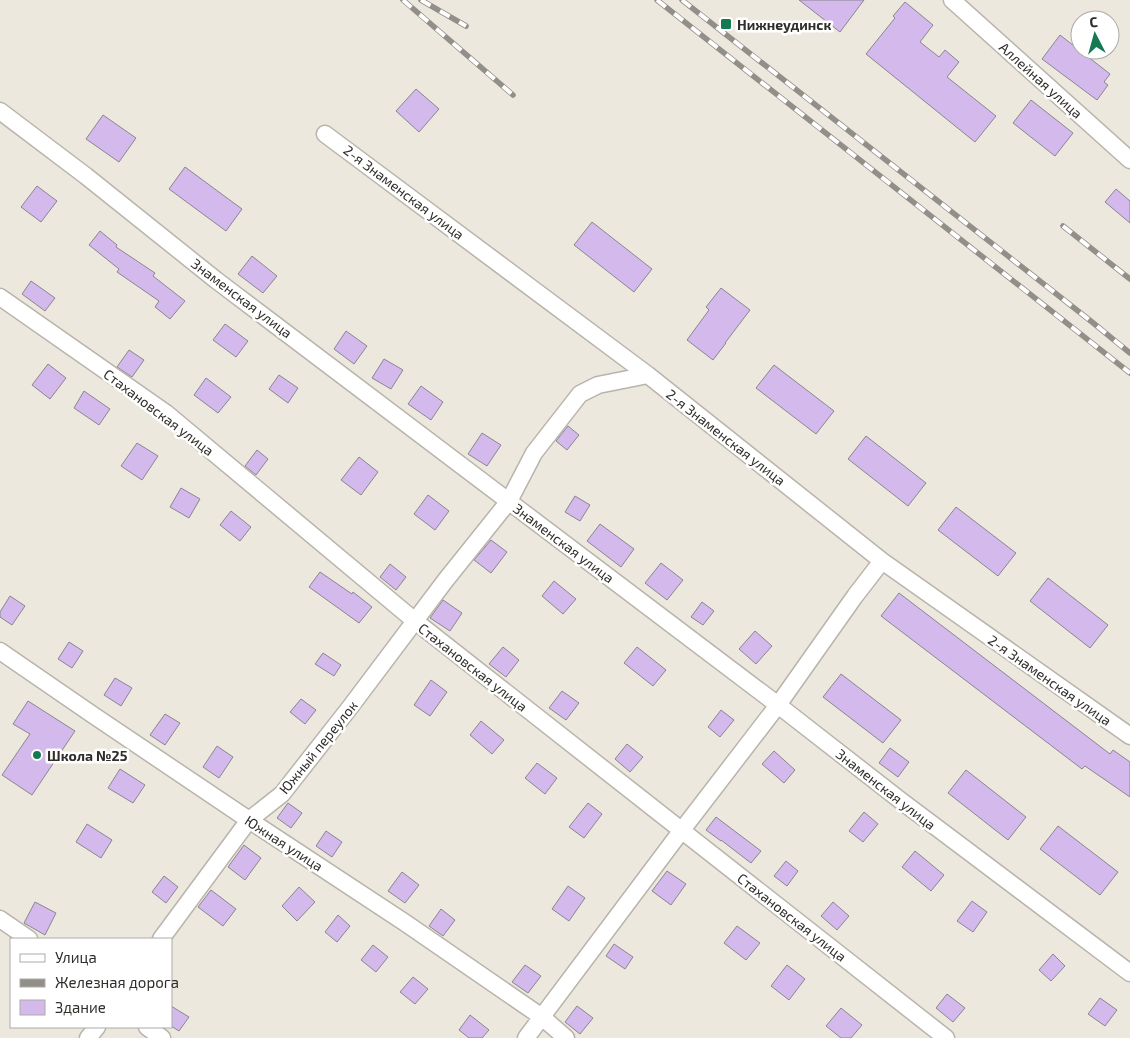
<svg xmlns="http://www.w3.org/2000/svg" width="1130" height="1038" font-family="'Exo 2',sans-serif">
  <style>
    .building { fill: #d3b9ec; stroke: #8a868f }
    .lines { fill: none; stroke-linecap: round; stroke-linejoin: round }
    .street-casing { stroke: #b9b4ab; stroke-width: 19 }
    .street { stroke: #fff; stroke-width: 16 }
    .rail-casing { stroke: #928f88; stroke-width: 5.5 }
    .rail { stroke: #fff; stroke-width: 4; stroke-dasharray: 11; stroke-linecap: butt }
    .poi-dot { fill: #157951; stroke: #fff; stroke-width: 2 }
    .labels { text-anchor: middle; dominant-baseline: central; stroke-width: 5; stroke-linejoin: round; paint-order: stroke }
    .poi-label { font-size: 14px; font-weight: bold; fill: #2f2e2a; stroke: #fff; text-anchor: start }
    .street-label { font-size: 14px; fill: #2f2e2a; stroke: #fff }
  </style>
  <rect width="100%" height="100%" fill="#ede8de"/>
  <path class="building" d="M799 0H864L840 32Z
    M905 2 933 25 920 42 939 57 945 50 959 62 947 77 996 116 975 142 866 54 895 18 893 16Z
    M1060 35 1110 74 1104 82 1108 85 1097 100 1042 59Z
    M416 89 439 109 419 132 396 111Z
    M1031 100 1073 133 1055 156 1013 123Z
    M103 115 136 138 119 162 86 139Z
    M185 167 242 209 226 231 169 189Z
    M37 186 57 201 41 222 21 207Z
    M1116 189 1130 201V223L1105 202Z
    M592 222 652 269 634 292 574 245Z
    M100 231 117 245 116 247 155 273 153 276 185 301 170 319 155 307 159 301 117 272 119 269 89 245Z
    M252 256 277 276 263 293 238 274Z
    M31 281 55 298 45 311 22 294Z
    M721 288 750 310 725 343H726L713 360 687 340 709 310 706 307Z
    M225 324 248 341 236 357 213 340Z
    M346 331 367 346 354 364 334 349Z
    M129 350 144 360 132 377 117 367Z
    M384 359 403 370 391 389 372 378Z
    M48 364 66 378 50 399 32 385Z
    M774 365 834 411 816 434 756 388Z
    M279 375 298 388 288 403 269 389Z
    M206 378 231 397 218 413 194 395Z
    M421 386 443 402 431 420 408 404Z
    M84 391 110 409 99 425 74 408Z
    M568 426 579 435 567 450 556 441Z
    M482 433 501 445 487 466 468 454Z
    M866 436 926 483 908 506 848 459Z
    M137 443 158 456 142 480 121 466Z
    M257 450 268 459 256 475 245 466Z
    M359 457 378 472 361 495 341 480Z
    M181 488 200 499 189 518 170 507Z
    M428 495 449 511 435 530 414 514Z
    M575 496 590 505 580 521 565 512Z
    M956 507 1016 553 998 576 938 530Z
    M231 511 251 527 240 541 220 525Z
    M600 524 634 549 621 567 587 541Z
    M491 540 507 552 491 573 474 560Z
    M661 563 683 580 667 600 645 583Z
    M390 564 406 577 396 590 380 577Z
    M320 572 352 594 353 592 372 607 359 623 309 587Z
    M1048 578 1108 625 1090 648 1030 601Z
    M554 581 576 599 563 614 542 596Z
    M899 593 1110 754 1113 750 1130 762V797L1085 766 1082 769 881 616Z
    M10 596 25 606 12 625 0 617V612Z
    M443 600 462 613 450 631 430 618Z
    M702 602 714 611 703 625 691 617Z
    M755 631 772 646 756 664 739 649Z
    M69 642 83 651 72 668 58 659Z
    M503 647 519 660 506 677 489 664Z
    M637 647 666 670 653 686 624 663Z
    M323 653 341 665 334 676 315 664Z
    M841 674 901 720 883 743 823 697Z
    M115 678 132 688 121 706 104 695Z
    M431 680 447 692 430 716 414 705Z
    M562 691 579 703 566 720 549 708Z
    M301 699 316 710 305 724 290 712Z
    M28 701 75 731 32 795 2 775 30 734 13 724Z
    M721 710 734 720 720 737 708 727Z
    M165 714 180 723 165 745 150 735Z
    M481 721 504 740 492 754 470 735Z
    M627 744 643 757 630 772 615 759Z
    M217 746 233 757 219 778 203 767Z
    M890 748 909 762 898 777 879 763Z
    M774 751 795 770 784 783 762 764Z
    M537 763 557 778 545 794 525 778Z
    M120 769 145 785 133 803 108 788Z
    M966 770 1026 817 1008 840 948 793Z
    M288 803 302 813 291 828 277 818Z
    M588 803 602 814 584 838 569 827Z
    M864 812 878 824 863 842 849 831Z
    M716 817 761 851 751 863 721 840V841L706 830Z
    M87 824 112 840 101 858 76 842Z
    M1058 826 1118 872 1100 895 1040 849Z
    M326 831 342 842 332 857 316 846Z
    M244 845 261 858 245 880 228 867Z
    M915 851 944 875 931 891 902 867Z
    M786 861 798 871 787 886 774 876Z
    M667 871 686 884 671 905 652 891Z
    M402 872 419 885 405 903 388 891Z
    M164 876 178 887 166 903 152 892Z
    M568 886 585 898 569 921 552 909Z
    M299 887 315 902 297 921 282 906Z
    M211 890 236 909 223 926 198 907Z
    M972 901 987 912 973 932 957 921Z
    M35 902 56 913 45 935 24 923Z
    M833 902 849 916 837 930 821 916Z
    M441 909 455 920 443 936 429 926Z
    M338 915 350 926 337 942 325 932Z
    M737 926 760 943 746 960 724 943Z
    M614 944 633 957 625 969 606 956Z
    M373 945 388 957 376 972 361 960Z
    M1053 954 1065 966 1051 981 1039 970Z
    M525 965 541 976 528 993 512 982Z
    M787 965 805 979 789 1000 771 986Z
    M413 977 428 989 415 1004 400 992Z
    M947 994 965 1008 953 1022 936 1008Z
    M1100 998 1117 1010 1105 1026 1088 1014Z
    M171 1006 189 1017 179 1031 171 1026Z
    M577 1006 593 1018 580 1034 565 1022Z
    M841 1008 862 1025 851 1038H841L826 1026Z
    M470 1015 489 1030 482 1038H469L459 1030Z"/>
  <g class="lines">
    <g class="street-casing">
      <path id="street" d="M952 0 1130 160
        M0 111 86 176 216 280 778 705 900 800 1130 973
        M325 134 648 375 882 561 1130 736
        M0 297 166 413 415 621 946 1038
        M0 651 93 715 249 820 404 922 542 1017 566 1038
        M0 919 29 939
        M161 939 249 820 282 794 351 706 445 581 509 501 534 453 580 394 598 385 648 375
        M147 1027 162 1038
        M88 1038 97 1027
        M526 1038 682 830 778 705 855 596 882 561"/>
    </g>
    <use href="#street" class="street"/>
    <g class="rail-casing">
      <path id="rail" d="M403 0 513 95
        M421 0 466 26
        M657 0 1130 373
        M682 0 1092 322 1130 353
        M1063 226 1130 279"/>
    </g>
    <use href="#rail" class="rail"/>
  </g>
  <g class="poi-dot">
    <rect x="720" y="18" width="12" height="12" rx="2.5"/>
    <circle cx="37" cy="755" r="5"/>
  </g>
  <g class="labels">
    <g class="poi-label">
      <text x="737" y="24">Нижнеудинск</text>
      <text x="47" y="755">Школа №25</text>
    </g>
    <g class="street-label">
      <text transform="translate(1041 80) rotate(42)">Аллейная улица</text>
      <text transform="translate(404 192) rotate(37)">2-я Знаменская улица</text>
      <text transform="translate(242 298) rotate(37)">Знаменская улица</text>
      <text transform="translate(159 412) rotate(37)">Стахановская улица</text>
      <text transform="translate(726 437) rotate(38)">2-я Знаменская улица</text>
      <text transform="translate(564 543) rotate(37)">Знаменская улица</text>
      <text transform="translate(473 667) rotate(38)">Стахановская улица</text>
      <text transform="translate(1050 680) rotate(35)">2-я Знаменская улица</text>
      <text transform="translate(318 747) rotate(-51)">Южный переулок</text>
      <text transform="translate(886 789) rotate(38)">Знаменская улица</text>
      <text transform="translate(284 843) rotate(33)">Южная улица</text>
      <text transform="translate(792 917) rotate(38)">Стахановская улица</text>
    </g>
  </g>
  <rect x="10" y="938" width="162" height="90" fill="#ffffff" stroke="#acabaa"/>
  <rect x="20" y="954" width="25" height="8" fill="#ffffff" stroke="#acabaa"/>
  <text x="55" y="963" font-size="15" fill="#2f2e2a">Улица</text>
  <rect x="20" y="979" width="25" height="8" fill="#928f88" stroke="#acabaa"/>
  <text x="55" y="988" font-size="15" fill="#2f2e2a">Железная дорога</text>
  <rect x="20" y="1000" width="25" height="15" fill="#d3b9ec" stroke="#acabaa"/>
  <text x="55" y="1013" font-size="15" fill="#2f2e2a">Здание</text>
  <g transform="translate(1095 35) rotate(354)"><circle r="24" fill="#ffffff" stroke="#acabaa"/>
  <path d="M0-4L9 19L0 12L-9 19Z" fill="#157951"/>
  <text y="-8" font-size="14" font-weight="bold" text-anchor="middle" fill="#2f2e2a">С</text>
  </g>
</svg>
